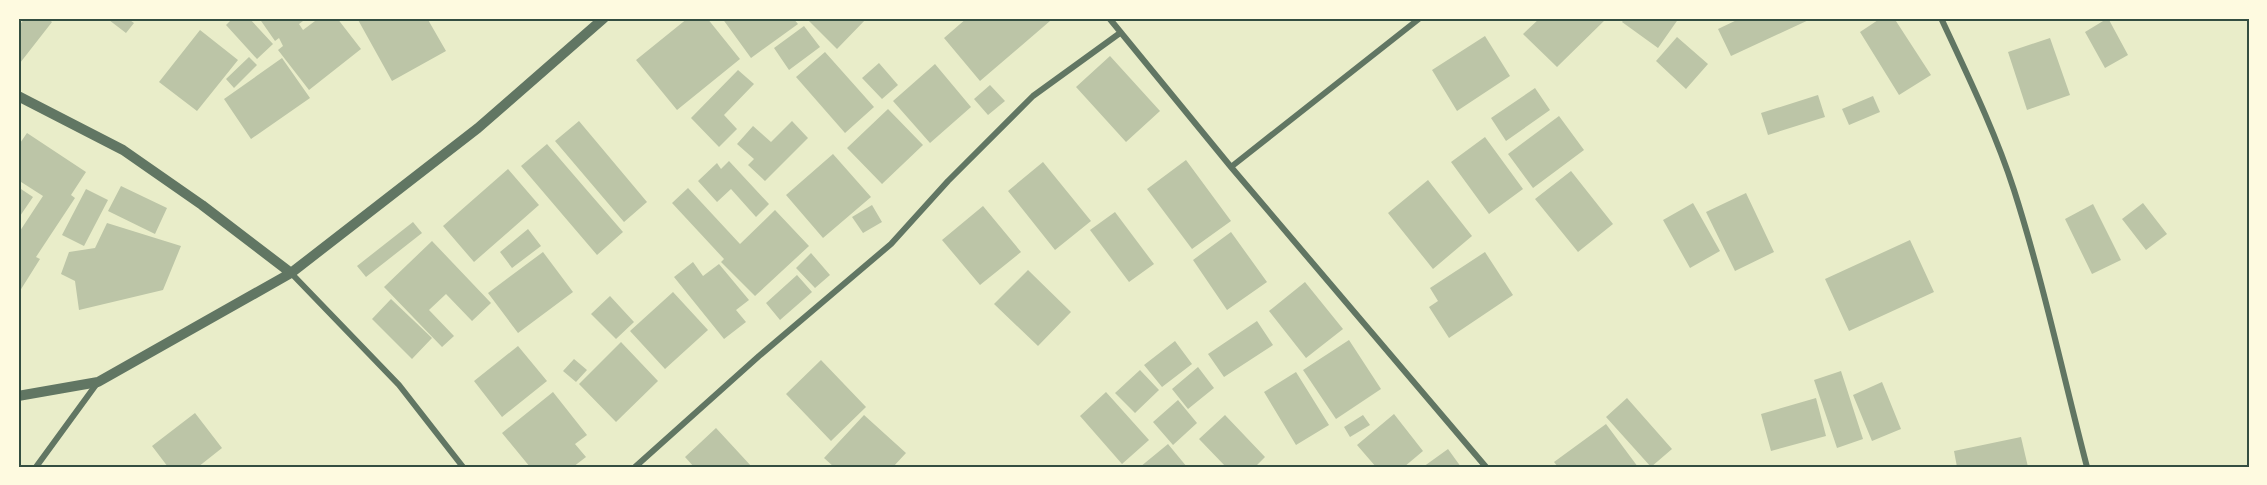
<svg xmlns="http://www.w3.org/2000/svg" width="2267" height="485" font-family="'Open Sans',sans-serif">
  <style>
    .building { fill: #bcc5a7 }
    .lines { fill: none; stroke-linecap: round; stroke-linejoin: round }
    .minor { stroke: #617663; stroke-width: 6 }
    .tertiary { stroke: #617663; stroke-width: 10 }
    .neatline { fill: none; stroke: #344e41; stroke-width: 2 }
  </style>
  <rect width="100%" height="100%" fill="#e9edc9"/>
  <path class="building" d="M25 18H47L52 22 20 63 18 61V27Z
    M111 18H127L134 23 126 33 109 20Z
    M233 18H249L273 44 257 59 226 25Z
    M259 18H307L299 24 303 30 319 18H337L361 49 309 90 278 50 283 46 279 38 275 41Z
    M357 18H427L446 51 392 81Z
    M688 18H707L740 59 677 110 636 60Z
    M722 18H793L798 24 751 58Z
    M806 18H867L837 49Z
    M967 18H1047L1050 21 980 81 944 38Z
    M1540 18H1607L1557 67 1523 34Z
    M1625 18H1679L1658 48 1622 22Z
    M1741 18H1813L1731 56 1718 29Z
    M1881 18H1894L1931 75 1899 95 1860 32Z
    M2108 18 2128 55 2105 68 2085 32Z
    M804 26 820 47 789 70 774 48Z
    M200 30 238 60 197 111 159 82Z
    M1485 36 1510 76 1457 111 1432 70Z
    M1677 37 1708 64 1686 89 1656 61Z
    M2050 38 2070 95 2027 110 2008 52Z
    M825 52 874 107 845 133 796 77Z
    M1110 56 1160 111 1126 142 1076 87Z
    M249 57 257 65 234 88 226 79Z
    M282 58 310 98 251 139 224 99Z
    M879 63 898 85 882 99 862 78Z
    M935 64 971 107 930 143 893 101Z
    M738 70 754 84 724 115 737 129 719 147 691 118Z
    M990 85 1005 101 988 115 974 99Z
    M1535 88 1550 110 1506 141 1491 118Z
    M1818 95 1825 117 1768 135 1761 113Z
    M1873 96 1880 112 1849 125 1842 109Z
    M888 109 923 145 882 184 847 148Z
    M1559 116 1584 150 1533 188 1508 154Z
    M579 121 647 202 624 222 555 141Z
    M792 121 808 138 765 181 748 165 754 159 737 144 753 126 771 142Z
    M27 133 86 172 71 195 75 198 36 257 40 259 18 294V234L43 196 18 180V146Z
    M1485 137 1523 189 1489 214 1451 162Z
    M547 144 623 232 597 255 521 166Z
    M833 154 871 197 823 238 786 195Z
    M1186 160 1231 221 1192 249 1147 189Z
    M729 161 769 204 756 217 731 189 717 202 698 181 717 163 721 169Z
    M1043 162 1091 221 1055 250 1008 191Z
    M508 169 539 205 474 262 443 226Z
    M1571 171 1613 224 1578 252 1535 199Z
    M1428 180 1472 236 1433 269 1388 213Z
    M121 186 167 208 155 234 108 211Z
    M18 187 33 197 18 219Z
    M688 188 740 244 775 210 809 246 755 296 721 262 724 259 672 203Z
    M86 189 108 200 84 246 62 235Z
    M1746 193 1774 252 1735 271 1706 212Z
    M1693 203 1720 251 1690 268 1663 220Z
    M2143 203 2167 234 2146 250 2122 219Z
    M2093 204 2121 260 2092 274 2065 219Z
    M872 205 882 222 863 233 852 217Z
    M983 206 1021 252 980 285 942 240Z
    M1115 212 1154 264 1129 282 1090 230Z
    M413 222 422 233 366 277 357 266Z
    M107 223 181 246 163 290 79 310 75 281 61 274 69 252 95 248Z
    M528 229 541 246 512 268 500 252Z
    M1231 232 1267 282 1227 310 1193 260Z
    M1910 240 1934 292 1849 331 1825 279Z
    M432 241 491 303 472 321 446 294 429 310 454 336 442 347 384 287Z
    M543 252 573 292 518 333 488 293Z
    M1485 252 1513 295 1449 338 1429 307 1438 301 1430 288Z
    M811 253 830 275 815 288 796 268Z
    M693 262 703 276 719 264 749 300 736 310 746 322 724 339 674 277Z
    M1028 270 1071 312 1038 346 994 304Z
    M797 275 812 292 780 320 766 303Z
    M1305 282 1343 329 1306 358 1269 311Z
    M673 292 708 330 665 369 630 331Z
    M610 296 634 322 616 339 591 314Z
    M391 299 432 338 412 359 372 319Z
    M1257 321 1273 345 1224 377 1208 354Z
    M1349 340 1381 389 1336 419 1303 370Z
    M1175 341 1192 364 1162 387 1144 365Z
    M621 342 658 381 616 422 579 384Z
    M518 346 547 381 502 417 474 381Z
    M574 359 587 370 576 382 563 371Z
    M821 360 866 407 831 441 786 394Z
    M1198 367 1214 388 1188 409 1172 389Z
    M1140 370 1159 390 1135 413 1115 393Z
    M1841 371 1863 439 1837 448 1814 380Z
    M1296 372 1329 425 1296 445 1264 392Z
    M1882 382 1901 429 1872 441 1853 395Z
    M553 392 587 435 575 444 586 457 573 467H530L502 433Z
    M1106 392 1149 440 1122 464 1080 416Z
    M1627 398 1672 449 1651 467 1606 417Z
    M1816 398 1826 436 1771 451 1761 414Z
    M1178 400 1197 423 1173 445 1153 422Z
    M195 413 222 448 198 467H168L152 446Z
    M1394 414 1423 451 1404 467H1376L1357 445Z
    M864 415 906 453 893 467H834L824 458Z
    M1225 415 1265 457 1255 467H1226L1199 439Z
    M1363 415 1370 425 1350 437 1344 427Z
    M1606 424 1638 467H1558L1554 462Z
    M716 428 752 467H694L685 457Z
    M2021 437 2028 467H1957L1954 451Z
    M1168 444 1187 467H1140Z
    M1448 449 1461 467H1423Z"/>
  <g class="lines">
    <path class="minor" d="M1109 18 1231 167 1486 467
      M1941 18C1967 74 1995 131 2014 190 2043 281 2063 375 2087 467
      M1231 167 1420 18
      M291 273 399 385 463 467
      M36 467 98 382
      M635 467 759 356 891 244 948 181 1033 96 1120 33"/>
    <path class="tertiary" d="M18 96 123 150 202 205 291 273
      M18 396 98 382 291 273 478 128 604 18"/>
  </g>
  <rect width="2267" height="485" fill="none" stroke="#fefae0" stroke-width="39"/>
  <rect x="20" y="20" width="2228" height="446" class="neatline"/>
</svg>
